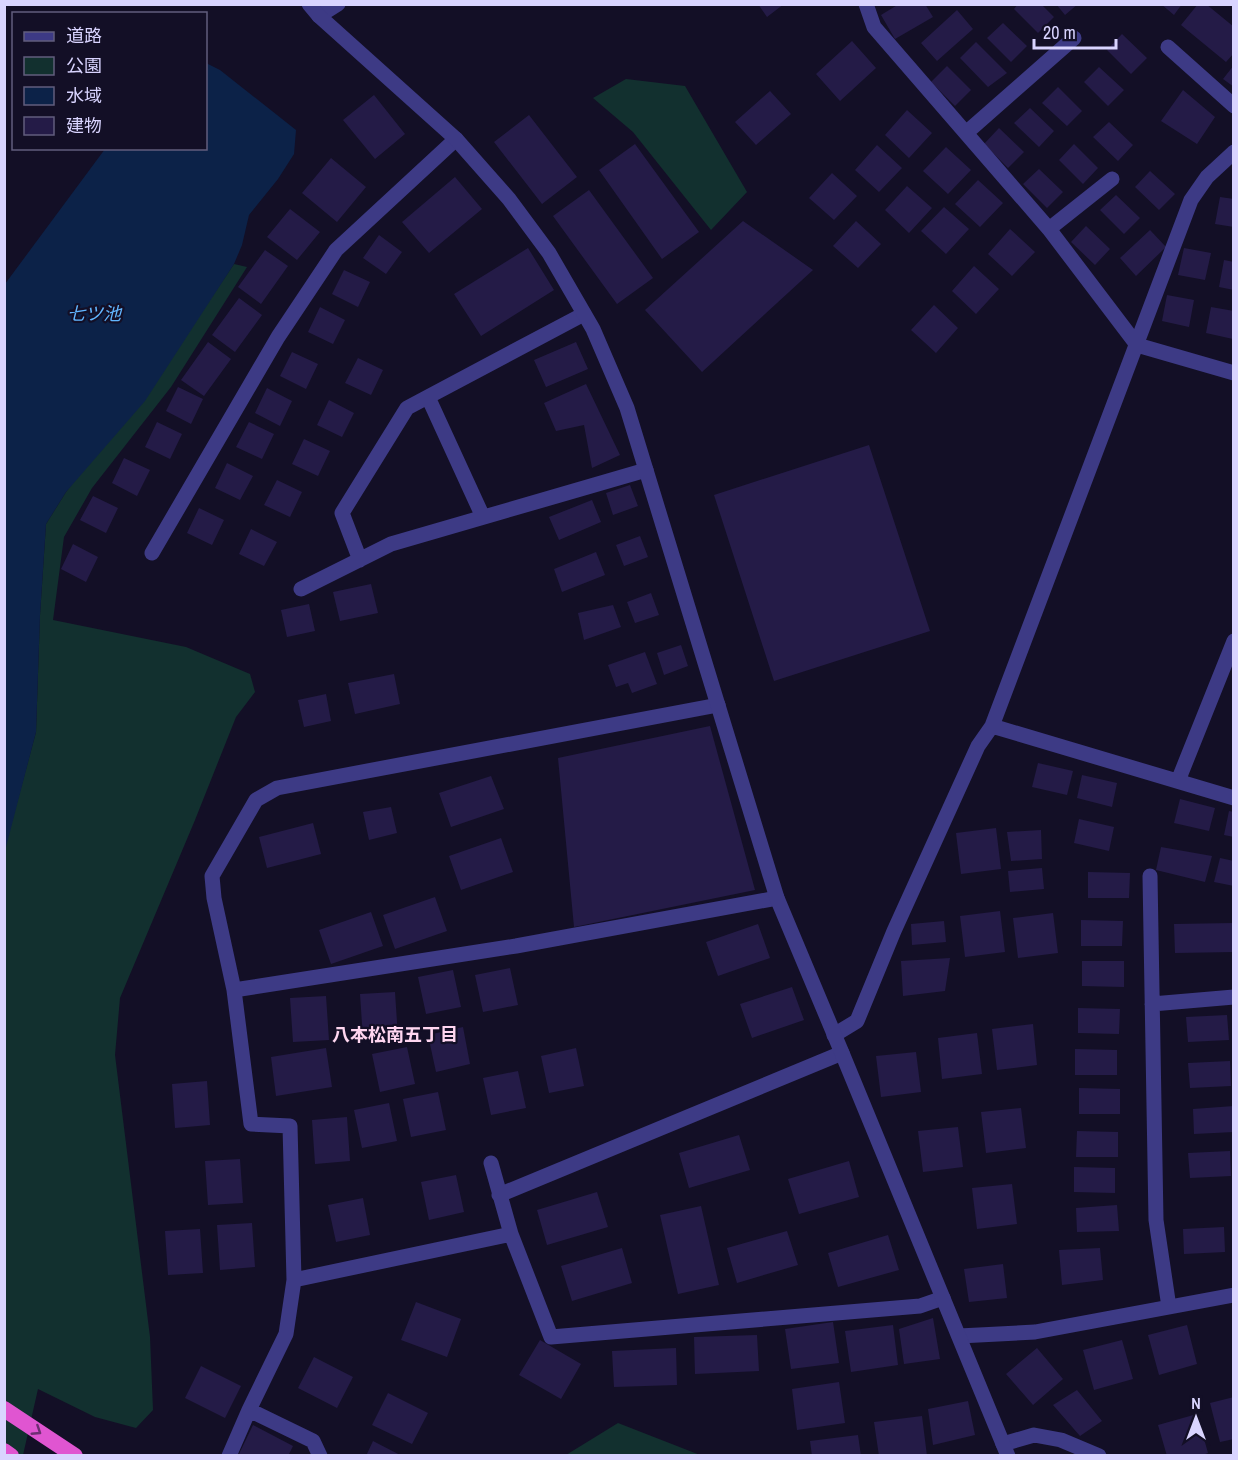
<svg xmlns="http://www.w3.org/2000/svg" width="1238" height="1460" font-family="'Archivo Narrow','Noto Sans JP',sans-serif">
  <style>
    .green { fill: #12302f }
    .water { fill: #0c2248 }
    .building { fill: #241b47 }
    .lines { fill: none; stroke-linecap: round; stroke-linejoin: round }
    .minor { stroke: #3d3a85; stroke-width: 15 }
    .tertiary { stroke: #3d3a85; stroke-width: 15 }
    .trunk { stroke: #e055d1; stroke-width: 16 }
    .oneway { stroke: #6f2e73 }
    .labels { text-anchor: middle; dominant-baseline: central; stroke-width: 4.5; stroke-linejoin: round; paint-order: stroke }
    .water-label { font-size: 18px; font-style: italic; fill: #62b6ff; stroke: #130f26 }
    .neighbourhood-label { font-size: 18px; font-weight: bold; fill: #ffd6f0; stroke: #130f26 }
  </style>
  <rect width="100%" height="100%" fill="#130f26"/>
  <path class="green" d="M626 79 685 86 747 192 711 230 633 132 593 98Z
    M234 264 247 267 171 387 92 488 64 537 53 620 186 647 250 674 255 692 236 717 195 820 120 998 115 1055 150 1337 153 1410 136 1428 95 1417 38 1389 23 1455 5 1456 4 851 36 732 40 615 46 524 66 492 197 319Z
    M618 1423 700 1455H566Z"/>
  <path class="water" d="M206 63 220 70 296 130 294 154 278 179 249 215 242 245 234 264 145 401 66 492 46 524 40 615 36 732 5 851V284L105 149 206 148Z"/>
  <path class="building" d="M758 4H784L767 17Z
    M899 4H925L933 17 895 39 881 15Z
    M1018 4H1041L1054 17 1038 33 1014 9Z
    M1056 4H1078L1065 15Z
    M1161 4H1182L1174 15Z
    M1198 4H1206L1234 27V53L1226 62 1181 25Z
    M957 10 973 29 937 61 921 43Z
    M1003 23 1027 46 1011 62 987 38Z
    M1122 34 1147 58 1131 74 1107 50Z
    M852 41 876 68 840 101 816 74Z
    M976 42 1007 73 988 87 960 58Z
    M1234 65V87L1223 79Z
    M947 66 971 90 955 106 931 82Z
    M1099 67 1124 90 1108 106 1084 82Z
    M1058 87 1082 111 1067 126 1042 103Z
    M1183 90 1215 117 1197 144 1161 121Z
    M770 91 791 114 756 145 735 122Z
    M374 95 405 134 375 159 343 120Z
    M1030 108 1054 131 1039 147 1014 123Z
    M907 110 932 133 909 158 885 135Z
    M529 115 577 177 542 204 494 142Z
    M1109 122 1133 145 1118 161 1093 137Z
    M999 128 1024 152 1008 168 984 144Z
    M635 144 699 232 662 259 599 170Z
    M1074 144 1098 168 1083 184 1059 160Z
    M877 145 902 168 879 192 855 170Z
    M946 147 971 170 948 194 923 171Z
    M331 158 366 187 337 222 302 193Z
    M1039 169 1063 192 1047 208 1023 184Z
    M1150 171 1175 194 1159 210 1135 187Z
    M832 173 857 196 834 220 809 198Z
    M455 177 482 209 429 253 402 222Z
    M978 180 1003 203 980 227 955 204Z
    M907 186 932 208 909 233 885 210Z
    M589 190 653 278 617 304 553 216Z
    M1116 195 1140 218 1124 234 1100 210Z
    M1220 197 1234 199V227L1215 224Z
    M944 207 969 229 946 254 921 231Z
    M290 209 320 232 297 260 267 237Z
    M743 221 813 270 702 372 645 310Z
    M856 221 881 244 858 268 833 246Z
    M1086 226 1110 249 1095 265 1071 242Z
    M1010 229 1035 252 1012 276 988 254Z
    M1150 230 1166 247 1136 276 1120 258Z
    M379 235 402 252 386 274 363 258Z
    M528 248 554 290 481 336 454 294Z
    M1184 248 1211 253 1205 280 1178 275Z
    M265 250 288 266 261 304 238 287Z
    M1224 260 1234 262V290L1219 287Z
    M974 266 999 289 976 314 952 291Z
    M344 270 370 282 358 307 332 294Z
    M1167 295 1194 300 1189 327 1162 321Z
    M239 298 262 315 235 352 212 335Z
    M934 305 958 328 936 353 911 330Z
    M320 307 345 320 333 344 308 332Z
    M1211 307 1234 311 1233 339 1206 333Z
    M208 342 231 359 204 396 181 380Z
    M576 342 588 369 546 387 534 360Z
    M292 352 318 364 306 389 280 376Z
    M358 358 383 370 371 395 345 383Z
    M586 384 620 455 592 468 584 425 556 431 544 403Z
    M178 387 203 399 191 424 166 411Z
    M267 388 292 401 280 426 255 413Z
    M329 400 354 413 342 437 317 425Z
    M157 422 182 434 170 459 145 447Z
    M249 422 274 434 262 459 236 447Z
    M304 439 330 451 318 476 292 464Z
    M869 445 930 631 774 681 714 495Z
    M124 458 150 470 137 496 112 483Z
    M227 463 253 476 240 500 215 488Z
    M277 480 302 492 290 517 264 505Z
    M630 485 638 506 613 515 606 493Z
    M93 496 118 508 106 533 80 520Z
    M592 500 601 522 559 540 549 517Z
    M199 508 224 520 212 545 187 533Z
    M251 529 277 542 264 566 239 554Z
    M640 536 648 557 624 566 616 545Z
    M73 544 98 557 86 582 61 569Z
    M596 552 605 575 562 592 554 569Z
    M371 584 378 613 340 621 333 592Z
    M651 593 659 615 635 623 627 602Z
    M309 604 315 631 287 637 281 610Z
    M613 605 621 627 584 640 578 613Z
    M681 645 688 666 664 675 657 653Z
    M645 652 657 684 632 693 628 683 616 687 608 665Z
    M394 674 400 704 355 714 348 683Z
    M326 694 331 721 304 727 298 700Z
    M710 726 755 890 574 927 558 758Z
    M1038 763 1073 771 1067 795 1032 787Z
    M1082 775 1117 783 1112 807 1077 798Z
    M491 776 504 809 451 827 439 793Z
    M1180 799 1215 808 1209 831 1174 823Z
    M391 807 397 833 369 840 363 812Z
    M1229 811 1234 812V837L1224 835Z
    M1079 819 1114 827 1109 851 1074 843Z
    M313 823 321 854 267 868 259 837Z
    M996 828 1001 869 961 874 956 833Z
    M1041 830 1042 859 1011 861 1007 832Z
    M501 838 513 872 461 890 449 856Z
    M1161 847 1212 856 1205 882 1156 870Z
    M1220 858 1234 861V886L1214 882Z
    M1042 868 1044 889 1010 892 1008 871Z
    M1088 872 1130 873 1129 898H1088Z
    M435 897 447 931 395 949 383 915Z
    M1000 911 1005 952 965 957 960 916Z
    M371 912 383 946 331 964 319 930Z
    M1053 913 1058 953 1018 958 1013 918Z
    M1081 920 1123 921 1122 946H1081Z
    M944 921 946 942 912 945 911 924Z
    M1234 923V952L1175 953 1174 924Z
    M758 924 770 958 718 976 706 942Z
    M950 958 945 991 903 996 901 961Z
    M1082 961H1124V987L1082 986Z
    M510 968 518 1005 483 1012 475 975Z
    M453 970 461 1007 426 1014 418 977Z
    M792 987 804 1020 752 1038 740 1004Z
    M395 992 398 1037 363 1039 360 994Z
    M326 996 329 1040 293 1042 290 998Z
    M1078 1008 1120 1009 1119 1034 1078 1033Z
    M1227 1015 1229 1040 1188 1042 1186 1017Z
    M1033 1024 1037 1065 997 1070 992 1029Z
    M463 1027 470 1064 436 1072 428 1035Z
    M977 1033 982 1074 942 1079 938 1038Z
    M407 1047 415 1084 380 1092 372 1054Z
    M326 1048 332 1087 276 1096 271 1057Z
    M576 1048 584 1086 549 1093 541 1056Z
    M1075 1049 1117 1050V1075H1075Z
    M916 1052 921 1092 881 1097 876 1056Z
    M1230 1061 1231 1086 1190 1088 1188 1063Z
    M518 1071 526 1108 491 1115 483 1078Z
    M207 1081 210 1125 175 1128 172 1084Z
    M1079 1088 1120 1089V1114H1079Z
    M438 1092 446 1130 411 1137 403 1099Z
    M389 1103 397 1141 362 1148 354 1110Z
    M1234 1106V1132L1194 1134 1193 1109Z
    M1021 1108 1026 1148 986 1153 981 1112Z
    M347 1117 350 1161 315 1164 312 1120Z
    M958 1127 963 1167 923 1172 918 1131Z
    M1077 1131 1118 1132V1157H1076Z
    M739 1135 750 1170 689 1188 679 1153Z
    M1230 1151 1231 1176 1190 1178 1188 1153Z
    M240 1159 243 1203 208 1205 205 1161Z
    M849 1161 859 1197 799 1214 788 1179Z
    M1074 1167 1115 1168V1193L1074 1192Z
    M456 1175 464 1212 429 1220 421 1182Z
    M1012 1184 1017 1224 977 1229 972 1188Z
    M597 1192 608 1227 547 1245 537 1210Z
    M363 1198 370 1235 336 1242 328 1205Z
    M1117 1205 1119 1231 1077 1232 1076 1208Z
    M701 1206 719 1285 678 1294 660 1215Z
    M252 1223 255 1267 220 1270 217 1225Z
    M1224 1227 1225 1252 1184 1254 1183 1229Z
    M200 1229 203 1273 168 1275 165 1231Z
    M787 1231 798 1265 737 1283 727 1248Z
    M888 1235 899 1270 838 1287 828 1253Z
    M622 1248 632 1283 572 1301 561 1266Z
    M1100 1248 1103 1280 1062 1285 1059 1250Z
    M1003 1264 1007 1298 969 1302 964 1269Z
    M416 1302 461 1319 447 1357 401 1340Z
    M933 1318 940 1359 904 1364 899 1329Z
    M833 1322 839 1363 791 1369 785 1329Z
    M893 1325 898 1365 851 1372 845 1331Z
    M1187 1325 1197 1364 1159 1375 1148 1335Z
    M757 1335 759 1371 695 1374 694 1337Z
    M540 1340 581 1364 561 1399 519 1375Z
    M1122 1340 1133 1379 1094 1390 1083 1350Z
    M676 1348 677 1385 614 1387 612 1351Z
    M1037 1348 1063 1379 1033 1405 1006 1374Z
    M314 1357 353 1377 337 1408 298 1388Z
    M201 1366 241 1386 225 1418 185 1398Z
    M839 1382 845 1423 797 1430 792 1389Z
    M1077 1390 1102 1421 1080 1436 1053 1405Z
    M388 1393 428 1413 412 1444 372 1425Z
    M1234 1397V1439L1220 1442 1210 1403Z
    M968 1401 975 1435 933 1445 928 1409Z
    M1197 1414 1208 1453 1200 1456H1167L1158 1425Z
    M922 1416 927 1456H879L874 1422Z
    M253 1425 293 1446 288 1456H238Z
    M858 1435 861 1456H812L810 1441Z
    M373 1441 402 1456H366Z"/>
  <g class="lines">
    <path class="minor" d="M866 4 874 27 1049 229 1137 345 1234 373
      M319 16 338 4
      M1168 47 1234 106
      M966 133 1074 38
      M1049 229 1112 179
      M428 397 483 517
      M152 553 278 337 336 250 456 139
      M360 560 342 513 407 408 584 314
      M301 589 391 544 646 470
      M992 726 1234 798
      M1178 781 1234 641
      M1150 876 1156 1220 1169 1307
      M234 990 516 946 777 898
      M1152 1004 1234 997
      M834 1035 857 1021 894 931 978 746 992 726 1191 200 1207 177 1234 152
      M491 1163 511 1234 551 1337 920 1306 943 1298
      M499 1195 842 1053
      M294 1280 511 1234
      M959 1336 1035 1332 1234 1295
      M249 1410 313 1441 320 1456
      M1003 1444 1034 1435 1061 1440 1099 1456
      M229 1456 249 1410 286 1334 294 1280 290 1126 251 1124 234 990 214 898 212 876 256 800 277 788 718 705"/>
    <path class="tertiary" d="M309 4 319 16 456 139 509 199 549 253 593 329 627 408 777 898 842 1053 1008 1456"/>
    <path class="trunk" d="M4 1409 75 1456
      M4 1451 11 1456"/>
  </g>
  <defs><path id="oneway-chevron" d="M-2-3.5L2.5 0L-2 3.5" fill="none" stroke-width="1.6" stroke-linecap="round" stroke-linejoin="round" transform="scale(1.5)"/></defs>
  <use class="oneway" href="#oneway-chevron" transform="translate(37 1431) rotate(33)"/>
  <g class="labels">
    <g class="water-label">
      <text x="94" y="313">七ツ池</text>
    </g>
    <g class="neighbourhood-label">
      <text x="395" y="1034">八本松南五丁目</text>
    </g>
  </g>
  <rect width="1238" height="1460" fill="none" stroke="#d9d4ff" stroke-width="12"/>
  <rect x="12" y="12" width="195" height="138" fill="#130f26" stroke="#625e7d" stroke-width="1.5"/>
  <rect x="24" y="32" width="30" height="9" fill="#3d3a85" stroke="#625e7d" stroke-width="1.5"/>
  <text x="66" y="42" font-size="18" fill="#d9d4ff">道路</text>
  <rect x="24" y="57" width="30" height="18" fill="#12302f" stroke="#625e7d" stroke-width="1.5"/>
  <text x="66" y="72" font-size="18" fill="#d9d4ff">公園</text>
  <rect x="24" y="87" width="30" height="18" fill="#0c2248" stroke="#625e7d" stroke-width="1.5"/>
  <text x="66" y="102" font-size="18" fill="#d9d4ff">水域</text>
  <rect x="24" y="117" width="30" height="18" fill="#241b47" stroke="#625e7d" stroke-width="1.5"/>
  <text x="66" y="132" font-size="18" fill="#d9d4ff">建物</text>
  <g transform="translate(1196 1418)" stroke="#130f26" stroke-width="4.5" paint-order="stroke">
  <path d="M0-4.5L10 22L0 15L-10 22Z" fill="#d9d4ff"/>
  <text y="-9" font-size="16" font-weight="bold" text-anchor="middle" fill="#d9d4ff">N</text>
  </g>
  <path d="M1034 39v9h82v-9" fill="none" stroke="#d9d4ff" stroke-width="3"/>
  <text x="1043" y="39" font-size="18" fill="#d9d4ff" stroke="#130f26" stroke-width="4.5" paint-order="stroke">20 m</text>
</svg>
